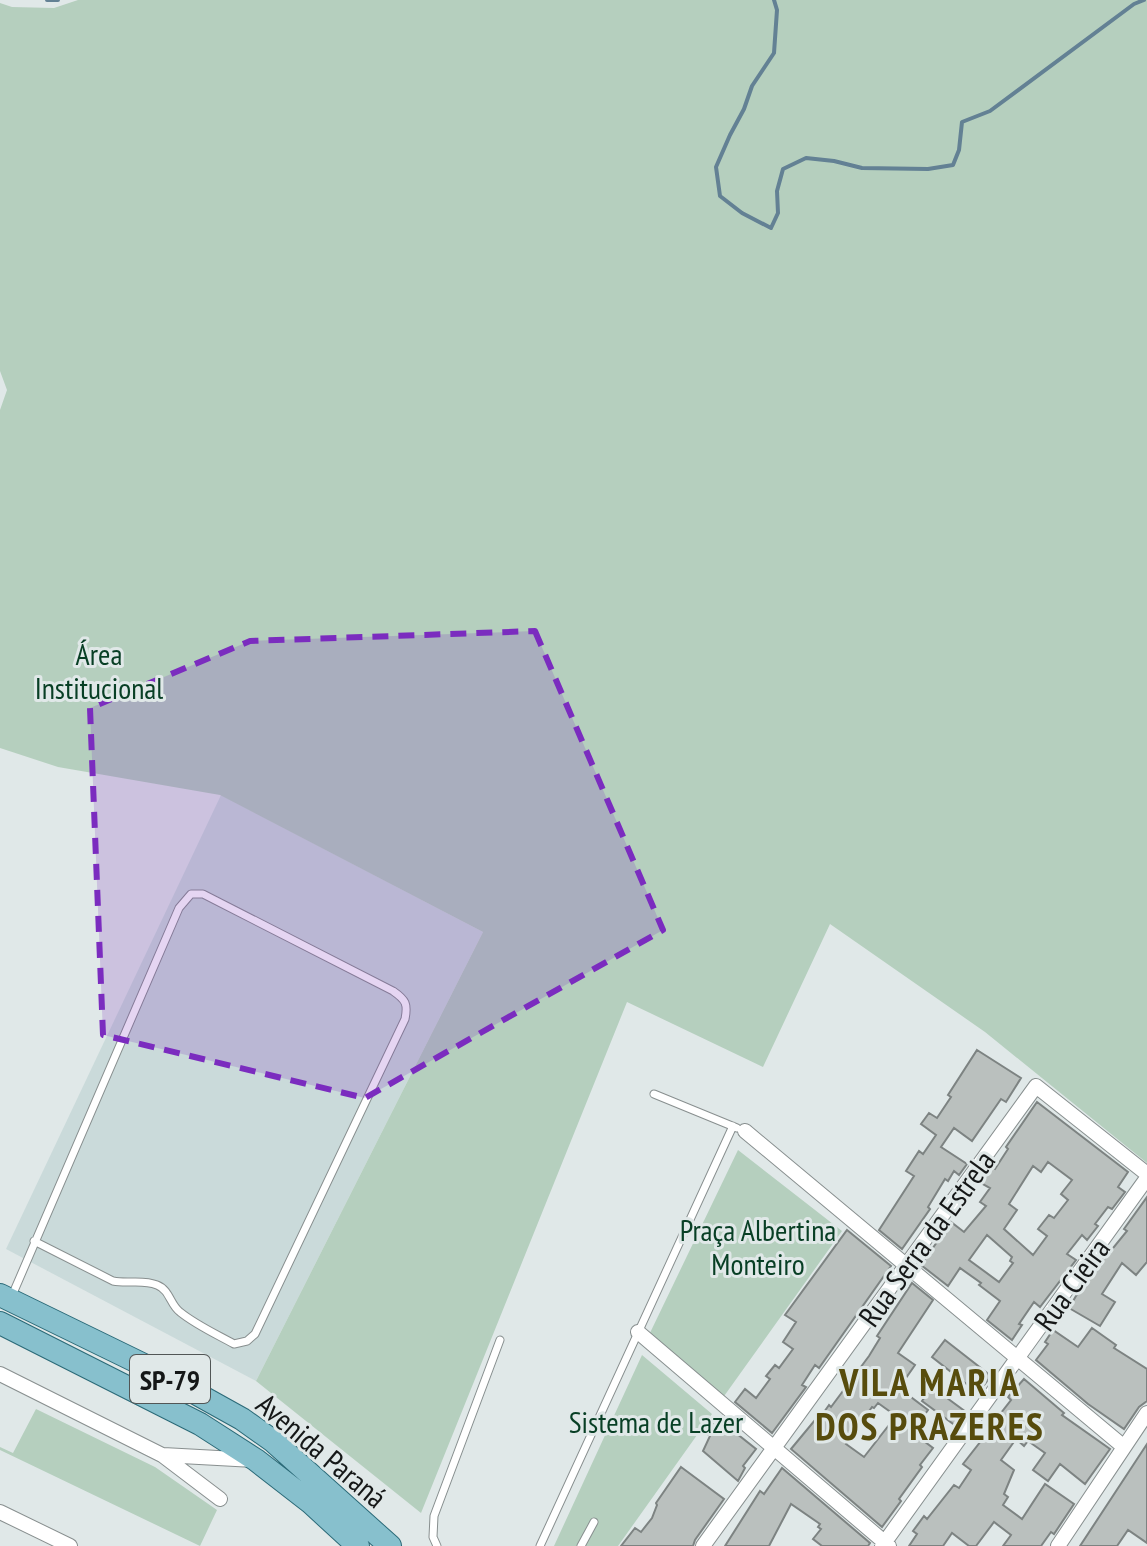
<svg xmlns="http://www.w3.org/2000/svg" width="1147" height="1546" font-family="'PT Sans Narrow',sans-serif">
  <style>
    .built { fill: #cadada }
    .green { fill: #b5cfbe }
    .lines { fill: none; stroke-linecap: round; stroke-linejoin: round }
    .stream { stroke: #638194; stroke-width: 4 }
    .building { fill: #bac0be; stroke: #7d8382; stroke-width: 2; fill-rule: evenodd }
    .lane-casing { stroke: #888f8f; stroke-width: 9 }
    .street-casing { stroke: #888f8f; stroke-width: 16 }
    .primary-casing { stroke: #2b6a78; stroke-width: 24 }
    .lane { stroke: #fff; stroke-width: 7 }
    .street { stroke: #fff; stroke-width: 14 }
    .primary { stroke: #87c0cd; stroke-width: 22 }
    .marked { fill: #7b2cbf; fill-opacity: 0.2; stroke: #7b2cbf; stroke-width: 6; stroke-dasharray: 16 10; stroke-linejoin: round }
    .labels { text-anchor: middle; dominant-baseline: central; stroke-width: 6; stroke-linejoin: round; paint-order: stroke }
    .shield { fill: #e0e8e8; stroke: #525656; stroke-width: 2 }
    .shield-label { font-size: 28px; font-weight: bold; fill: #151717 }
    .park-label { font-size: 30px; fill: #083f25; stroke: #e0e8e8 }
    .street-label { font-size: 30px; fill: #151717; stroke: #e0e8e8 }
    .district-label { font-size: 38px; font-weight: bold; letter-spacing: 2px; fill: #574c0d; stroke: #e0e8e8 }
  </style>
  <rect width="100%" height="100%" fill="#e0e8e8"/>
  <path class="built" d="M221 795 483 932 256 1381 6 1249Z"/>
  <path class="green" d="M78 0H1147V1163L985 1032 830 924 763 1067 627 1002 421 1513 256 1381 483 932 220 795 58 767 0 748V410L7 390 0 371V3L12 7 54 8Z
    M738 1150 842 1231 722 1399 649 1335Z
    M642 1355 712 1414 618 1546H554Z
    M36 1409 155 1467 217 1510 200 1546 0 1450V1447L13 1453Z"/>
  <g class="lines">
    <path class="stream" d="M47 0H58
      M774 0 777 10 774 53 752 86 744 109 730 135 716 167 720 196 742 213 771 228 778 213 777 191 783 169 806 158 834 161 862 168 928 169 953 165 959 150 962 122 990 111 1134 4 1144 0"/>
  </g>
  <path class="building" d="M977 1050 1021 1078 1006 1102 1001 1099 972 1141 954 1128 941 1147 967 1164 959 1175 954 1171 948 1181 945 1179 928 1207 930 1209 902 1249 879 1230 914 1176 906 1171 919 1151 923 1154 936 1135 921 1124 929 1113 937 1118 951 1097 948 1095Z
    M1037 1102 1128 1172 1118 1187 1125 1192 1112 1209 1108 1207 1095 1224 1098 1226 1087 1240 1082 1235 1067 1254 1076 1260 1040 1307 1034 1302 1019 1324 1022 1325 1012 1340 987 1320 1000 1301 979 1285 981 1283 960 1268 948 1286 921 1265 951 1222 964 1232 986 1206 980 1202 990 1188 979 1182 990 1166 995 1169 1008 1149 1006 1147ZM1048 1162 1072 1180 1061 1194 1068 1200 1054 1218 1049 1215 1038 1229 1047 1236 1033 1255 1004 1229 1017 1210 1009 1204 1033 1166 1041 1172ZM987 1235 1012 1257 1010 1261 1013 1263 999 1282 969 1260Z
    M1147 1197V1262L1136 1275 1122 1263 1102 1294 1115 1302 1100 1326 1069 1308 1083 1284 1103 1257 1105 1258 1127 1231 1124 1229Z
    M847 1230 891 1266 819 1368 815 1365 802 1385 806 1387 772 1433 735 1402 745 1389 756 1398 770 1379 766 1376 775 1365 779 1368 793 1349 783 1342 796 1322 785 1315Z
    M912 1283 933 1300 898 1353 915 1365 899 1388 928 1410 912 1432 933 1448 920 1465 922 1467 899 1499 901 1501 882 1527 791 1449 815 1420 817 1422 829 1405 831 1407 869 1356 880 1338 877 1336ZM878 1403 896 1416 864 1457 846 1444 872 1407 874 1408Z
    M1092 1328 1116 1345 1114 1348 1147 1369V1401L1139 1407 1124 1429 1088 1404 1036 1360 1048 1344 1045 1342 1053 1330 1078 1347Z
    M945 1340 991 1376 978 1393 932 1357Z
    M1024 1379 1064 1413 1062 1415 1110 1449 1085 1484 1060 1464 1048 1481 1033 1470 1045 1453 1028 1441 1024 1446 1016 1439 1001 1460 1014 1470 1004 1494 1008 1497 1003 1505 1022 1519 1045 1484 1074 1504 1054 1534 1051 1532 1041 1546H1003L1011 1535 994 1522 976 1546H969L952 1533 943 1546H909L917 1534 913 1531 924 1516 927 1519 954 1485 959 1488 971 1470 963 1464 1002 1414 1001 1413 1011 1400 1008 1397Z
    M932 1387 966 1412 956 1426 922 1401Z
    M717 1418 756 1449 743 1466 745 1468 738 1481 703 1451 710 1436 705 1433Z
    M1147 1444V1543L1128 1530 1117 1546H1080Z
    M681 1467 724 1499 695 1540 693 1546H621L635 1528 641 1532 652 1518 657 1505 656 1503Z
    M782 1468 870 1543 868 1546H822L813 1539 821 1529 818 1527 820 1524 791 1504 769 1546H725L760 1491 764 1494Z"/>
  <g class="lines">
    <g class="lane-casing">
      <path id="lane" d="M654 1094 737 1128
        M11 1298 179 908 191 894H203L393 991C406 1000 408 1004 405 1019L255 1334 247 1341 234 1344C216 1334 196 1325 180 1312 170 1305 170 1290 157 1285 143 1279 128 1284 113 1281L34 1241
        M437 1546 433 1537 434 1516 500 1340
        M540 1546 733 1126
        M581 1546 594 1522"/>
    </g>
    <g class="street-casing">
      <path id="street" d="M745 1131 1124 1447
        M638 1332 889 1546
        M0 1374 162 1455 220 1499
        M163 1455 254 1460
        M0 1512 70 1546
        M703 1546 1036 1086 1147 1174
        M882 1546 1147 1178
        M1058 1546 1147 1413"/>
    </g>
    <g class="primary-casing">
      <path id="primary" d="M0 1295 152 1369 242 1419 273 1441 390 1546
        M0 1323 200 1424 256 1460 310 1502 358 1546"/>
    </g>
    <use href="#lane" class="lane"/>
    <use href="#street" class="street"/>
    <use href="#primary" class="primary"/>
  </g>
  <path class="marked" d="M535 631 663 930 365 1098 103 1035 90 708 250 641Z"/>
  <g class="labels">
    <rect class="shield" x="130" y="1355" width="80" height="48" rx="6"/>
    <g class="shield-label">
      <text x="170" y="1379">SP-79</text>
    </g>
    <g class="park-label">
      <text x="99" y="653">Área<tspan x="99" dy="34">Institucional</tspan></text>
      <text x="758" y="1229">Praça Albertina<tspan x="758" dy="34">Monteiro</tspan></text>
      <text x="656" y="1421">Sistema de Lazer</text>
    </g>
    <g class="street-label">
      <text transform="translate(926 1238) rotate(-54)">Rua Serra da Estrela</text>
      <text transform="translate(1071 1284) rotate(-54)">Rua Cieira</text>
      <text transform="translate(322 1450) rotate(40)">Avenida Paraná</text>
    </g>
    <g class="district-label">
      <text x="930" y="1381">VILA MARIA<tspan x="930" dy="44">DOS PRAZERES</tspan></text>
    </g>
  </g>
</svg>
